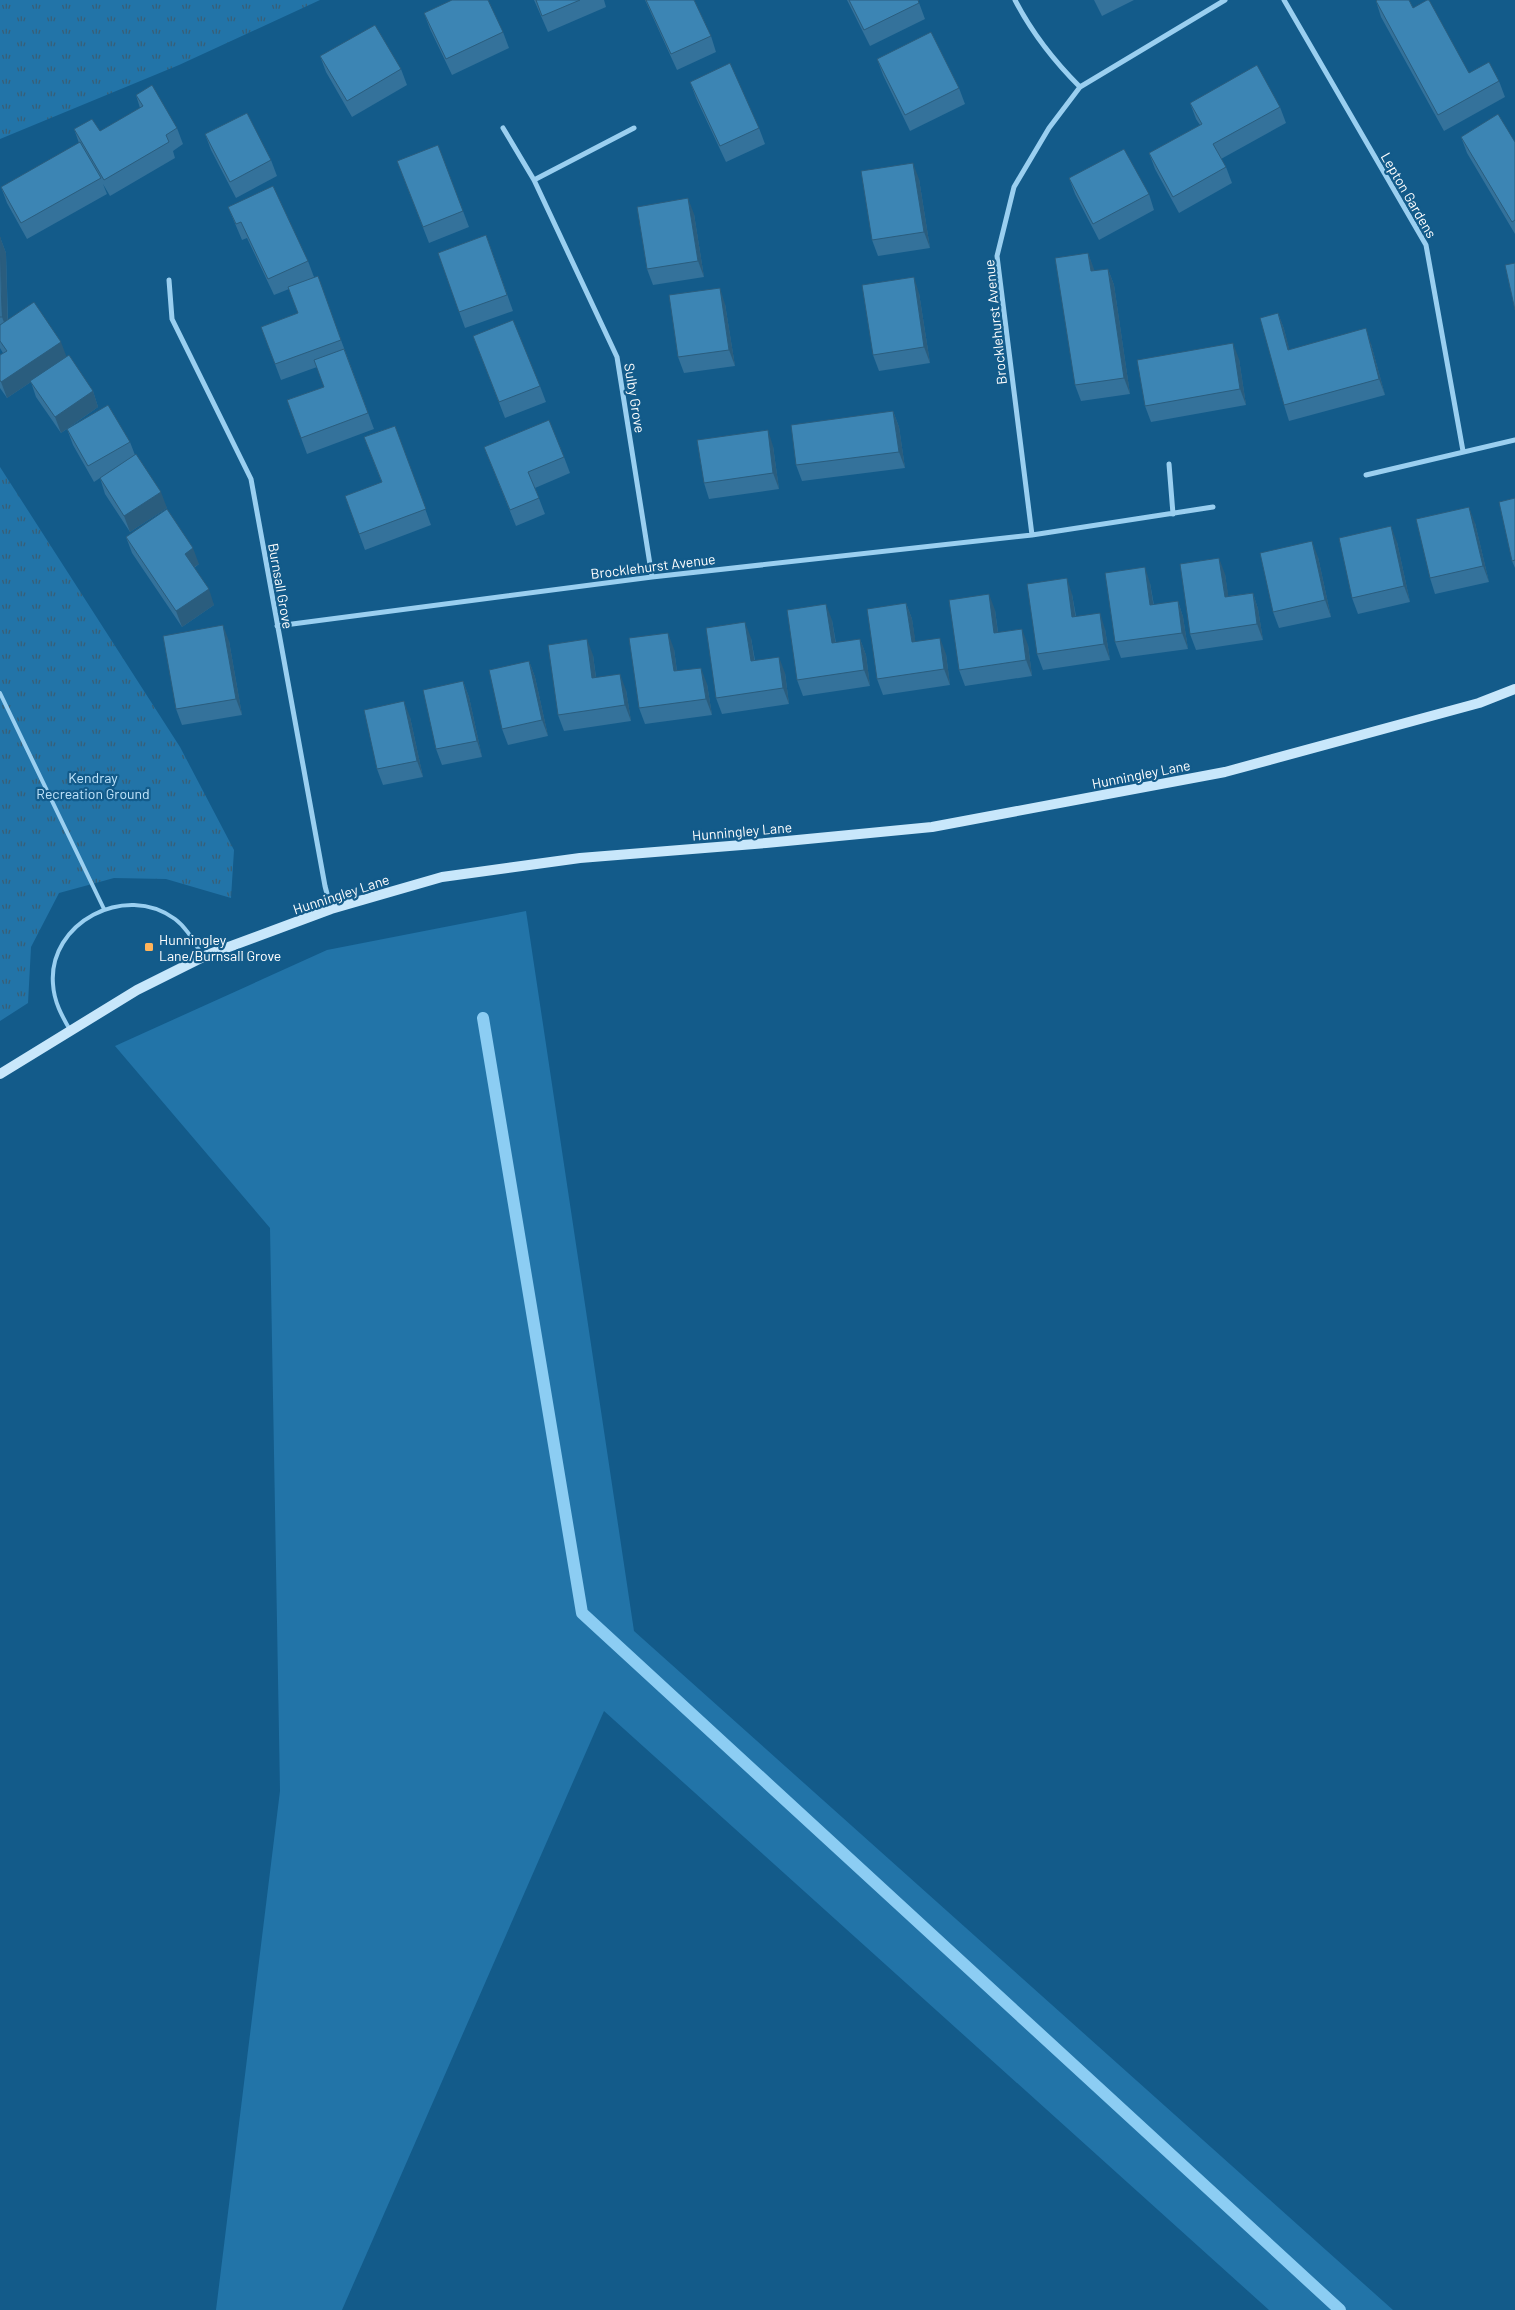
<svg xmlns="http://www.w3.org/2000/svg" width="1515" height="2310" font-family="Barlow,sans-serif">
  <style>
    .green { fill: #2274a8 }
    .park { fill: url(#park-tufts) }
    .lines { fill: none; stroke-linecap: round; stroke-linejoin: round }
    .stream { stroke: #8ccdf3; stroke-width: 12 }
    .service { stroke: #9acff0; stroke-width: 4 }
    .minor { stroke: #9acff0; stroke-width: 5 }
    .secondary { stroke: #c8e7fb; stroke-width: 10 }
    .wall { fill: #34729b }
    .shaded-wall { fill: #2a5d7e }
    .building { fill: #3c85b4; stroke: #2a5d7e }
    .poi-dot { fill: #ffb45a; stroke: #135b8a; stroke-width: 2 }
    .labels { text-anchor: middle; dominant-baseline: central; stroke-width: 4.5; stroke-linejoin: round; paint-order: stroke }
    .street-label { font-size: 14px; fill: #fff; stroke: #135b8a }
    .park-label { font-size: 14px; fill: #c1e5fc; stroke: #135b8a }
    .poi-label { font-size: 14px; fill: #fff; stroke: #135b8a; text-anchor: start }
  </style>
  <defs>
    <pattern id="park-tufts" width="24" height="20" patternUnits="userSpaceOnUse" patternTransform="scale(1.25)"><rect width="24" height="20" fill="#2274a8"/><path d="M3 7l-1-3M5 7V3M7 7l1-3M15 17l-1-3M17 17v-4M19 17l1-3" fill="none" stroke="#395e75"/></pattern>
  </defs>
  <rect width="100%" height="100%" fill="#135b8a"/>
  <path class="green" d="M526 911 634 1631 1393 2310H1269L604 1711 342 2310H216L280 1791 270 1228 115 1046 327 950Z"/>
  <path class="park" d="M0 0H320L179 65 0 139Z
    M0 467 180 747 234 850 231 898 166 879 114 878 59 893 31 947 28 1003 0 1021Z"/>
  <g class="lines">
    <path class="stream" d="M483 1018 582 1613 1340 2310"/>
    <path class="service" d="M0 693 104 909
      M70 1030C62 1016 54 1002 53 984 48 923 125 882 175 919 187 928 194 942 202 955"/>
    <path class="minor" d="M1015 0C1032 33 1054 61 1080 87
      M1284 0 1426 245 1463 451
      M503 128 534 180 617 357 652 577
      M534 180 634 128
      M169 280 172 319 251 479 325 886 331 909
      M1169 464 1173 514
      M1366 475 1515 440
      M1032 535 997 256 1014 187 1049 128 1080 87 1225 0
      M277 626 652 577 1032 535 1213 507"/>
    <path class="secondary" d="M0 1074 137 990 207 955 331 909 442 877 580 858 766 843 932 827 1225 772 1479 703 1515 689"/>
  </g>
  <path class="wall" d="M534 0H604L606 7 548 32Z
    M645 0H694L711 36 716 52 677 70Z
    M847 0H918L925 19 870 46Z
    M1094 0H1134L1102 16Z
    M1376 1 1413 8 1469 73 1499 81 1505 97 1444 131 1381 17Z
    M424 13 503 32 509 48 452 75 430 29Z
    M320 56 401 69 407 85 352 117 326 72Z
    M877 59 959 88 965 104 910 131 883 75Z
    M690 82 759 128 765 144 726 162 696 98Z
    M136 95 177 128 183 144 173 151 175 158 110 196 103 184 107 194 27 239 7 203 1 187 79 143 74 129 100 131 140 108Z
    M1190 103 1280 107 1286 123 1221 159 1226 167 1232 183 1179 213 1155 169 1149 153 1200 125 1196 119Z
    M205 134 271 160 277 176 236 198 211 150Z
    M1461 137 1515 142V234L1467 153Z
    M397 161 463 211 469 227 429 243Z
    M1069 178 1149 194 1154 210 1099 240 1075 194Z
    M919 179 930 248 878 256 872 240Z
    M228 207 308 261 314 277 308 280 341 340 374 429 307 454 287 400 324 387 317 367 281 380 261 327 298 313 289 289 274 295 247 238 242 240Z
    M694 214 704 277 653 285 647 269Z
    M486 235 513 311 465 328 438 253Z
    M0 237 6 253 8 319 66 357 93 391 98 407 67 429 130 442 135 455 167 508 130 532 105 494 100 478 94 482 73 445 67 429 61 433 36 397 31 382 7 398 0 388V355L3 353 0 348Z
    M1088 253 1094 271 1108 269 1114 285 1130 394 1081 401 1075 385Z
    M919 293 930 363 879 371 873 355Z
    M725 304 735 366 684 373 678 357Z
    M1278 313 1284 329 1289 349 1371 344 1385 395 1289 421 1284 405Z
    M473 336 540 386 546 402 505 418Z
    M1239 359 1246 405 1151 422 1145 406Z
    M893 411 899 427 905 468 802 481 796 465Z
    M395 426 431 525 365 550 345 496 382 483 364 437Z
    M773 446 779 489 709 499 704 483Z
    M484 447 564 457 570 473 535 488 545 514 516 526Z
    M1515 498V568L1512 561Z
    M1475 523 1489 582 1435 594 1430 578Z
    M126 537 199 564 194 568 214 605 182 627 132 553Z
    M1397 542 1410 602 1358 614 1352 598Z
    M1318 557 1331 617 1279 628 1273 612Z
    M1225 574 1228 596 1253 593 1258 609 1263 640 1196 650 1190 634Z
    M1150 583 1154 605 1178 601 1183 617 1188 649 1121 658 1115 642Z
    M1072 594 1076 616 1105 629 1110 660 1043 670 1037 654Z
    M906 603 912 619 915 641 946 654 950 685 883 695 877 679Z
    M995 610 998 632 1028 645 1032 676 965 686 959 670Z
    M832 620 836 643 860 639 866 655 870 686 803 696 797 680Z
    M751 638 755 660 785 673 789 704 722 714 716 698Z
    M229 641 242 715 182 725 176 709Z
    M674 649 677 671 707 684 712 715 645 724 639 708Z
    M593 655 596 677 626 690 631 721 564 731 558 715Z
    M529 661 535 677 548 736 508 745 502 729Z
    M463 681 469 697 482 757 442 765 436 749Z
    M410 717 423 777 383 785 377 769Z"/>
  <path class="shaded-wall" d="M913 163 919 179 930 248 924 232Z
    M688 198 694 214 704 277 698 261Z
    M0 237 6 253 8 333 2 317Z
    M1088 253 1094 269 1097 287 1091 271Z
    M1108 269 1114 285 1130 394 1124 378Z
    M914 277 919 293 930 363 924 347Z
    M720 288 725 304 735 366 729 350Z
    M1278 313 1284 329 1294 366 1288 350Z
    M1366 328 1371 344 1385 395 1379 379Z
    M61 342 67 358 7 398 1 382Z
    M1233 343 1239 359 1246 405 1240 389Z
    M93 391 98 407 61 433 55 417Z
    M893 411 899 427 905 468 899 452Z
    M768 430 773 446 779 489 773 473Z
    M161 492 167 508 130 532 124 516Z
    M1469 507 1475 523 1489 582 1483 566Z
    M1391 526 1397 542 1410 602 1404 586Z
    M1312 541 1318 557 1331 617 1325 600Z
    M193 548 199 564 190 570 185 554Z
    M1219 558 1225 574 1231 613 1225 597Z
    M1145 567 1150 583 1156 621 1150 605Z
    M1067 578 1072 594 1078 633 1072 617Z
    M209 589 214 605 182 627 176 611Z
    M1253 593 1258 609 1263 640 1257 624Z
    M989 594 995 610 1000 649 994 633Z
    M1178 601 1183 617 1188 649 1182 633Z
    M906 603 912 619 918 658 912 642Z
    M826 604 832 620 838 659 832 643Z
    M1100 613 1105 629 1110 660 1104 644Z
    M745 622 751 638 757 677 751 661Z
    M223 625 229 641 242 715 236 699Z
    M1022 629 1028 645 1032 676 1026 660Z
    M668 633 674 649 679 687 674 671Z
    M940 638 946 654 950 685 944 669Z
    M587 639 593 655 598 694 592 678Z
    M860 639 866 655 870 686 864 670Z
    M779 657 785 673 789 704 783 688Z
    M529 661 535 677 548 736 542 720Z
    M701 668 707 684 712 715 706 699Z
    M620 674 626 690 631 721 625 705Z
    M463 681 469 697 482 757 477 741Z
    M404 701 410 717 423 777 417 761Z"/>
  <path class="building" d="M452 0H488L503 32 446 59 424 13Z
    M536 0H580L542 16Z
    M646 0H694L711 36 671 54Z
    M849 0H918L919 3 864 30Z
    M1377 0H1409L1413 8 1427 0H1429L1469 73 1489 62 1499 81 1438 115 1376 1Z
    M375 25 401 69 347 101 320 56Z
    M931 32 959 88 905 115 877 59Z
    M730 63 759 128 720 146 690 82Z
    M1257 65 1280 107 1213 144 1226 167 1173 197 1149 153 1202 124 1190 103Z
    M152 85 177 128 166 135 169 142 104 180 74 129 92 119 100 131 143 106 136 95Z
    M247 113 271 160 230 182 205 134Z
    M1498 114 1515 142V220L1512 222 1461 137Z
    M80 142 101 178 21 223 1 187Z
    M438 145 463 211 423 227 397 161Z
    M1124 149 1149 194 1093 224 1069 178Z
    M913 163 924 232 872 240 861 171Z
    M273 186 308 261 268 279 241 222 236 224 228 207Z
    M688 198 698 261 647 269 637 207Z
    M486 235 507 295 459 312 438 253Z
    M0 237 2 317H0Z
    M1088 253 1091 271 1108 269 1124 378 1075 385 1055 258Z
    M1515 263V310L1505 265Z
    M318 276 341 340 275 364 261 327 298 313 288 287Z
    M914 277 924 347 873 355 862 285Z
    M720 288 729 350 678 357 669 295Z
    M34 302 61 342 1 382 0 380V355L7 351 0 341V325Z
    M1278 313 1288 350 1366 328 1379 379 1284 405 1260 318Z
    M513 320 540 386 499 402 473 336Z
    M1233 343 1240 389 1145 406 1137 360Z
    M344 349 368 413 301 438 287 400 324 387 314 360Z
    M69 355 93 391 55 417 30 381Z
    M108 405 130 442 88 466 67 429Z
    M893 411 899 452 796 465 791 425Z
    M549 420 564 457 528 472 539 498 510 510 484 447Z
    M395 426 426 509 359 534 345 496 382 482 364 437Z
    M768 430 773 473 704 483 697 440Z
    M136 454 161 492 124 516 100 478Z
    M1515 498V560L1512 561 1499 502Z
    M1469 507 1483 566 1430 578 1416 519Z
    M167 509 193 548 185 554 209 589 176 611 126 537Z
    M1391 526 1404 586 1352 598 1339 538Z
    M1312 541 1325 600 1273 612 1260 553Z
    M1219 558 1225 597 1253 593 1257 624 1190 634 1180 564Z
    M1145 567 1150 605 1178 601 1182 633 1115 642 1105 573Z
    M1067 578 1072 617 1100 613 1104 644 1037 654 1027 584Z
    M989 594 994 633 1022 629 1026 660 959 670 949 600Z
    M906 603 912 642 940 638 944 669 877 679 867 609Z
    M826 604 832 643 860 639 864 670 797 680 787 610Z
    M745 622 751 661 779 657 783 688 716 698 706 628Z
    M223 625 236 699 176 709 163 636Z
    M668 633 674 671 701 668 706 699 639 708 629 638Z
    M587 639 592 678 620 674 625 705 558 715 548 645Z
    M529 661 542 720 502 729 489 670Z
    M463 681 477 741 436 749 423 690Z
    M404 701 417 761 377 769 364 710Z"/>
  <rect class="poi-dot" x="144" y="942" width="10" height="10" rx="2.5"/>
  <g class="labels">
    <g class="street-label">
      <text transform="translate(1409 195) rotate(60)">Lepton Gardens</text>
      <text transform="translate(995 322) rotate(-96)">Brocklehurst Avenue</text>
      <text transform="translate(635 398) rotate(81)">Sulby Grove</text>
      <text transform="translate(653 566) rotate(-7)">Brocklehurst Avenue</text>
      <text transform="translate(281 586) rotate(80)">Burnsall Grove</text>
      <text transform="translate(1141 774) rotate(-11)">Hunningley Lane</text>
      <text transform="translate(742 831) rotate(-5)">Hunningley Lane</text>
      <text transform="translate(341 894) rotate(-18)">Hunningley Lane</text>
    </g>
    <g class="park-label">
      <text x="93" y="777">Kendray<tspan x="93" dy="16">Recreation Ground</tspan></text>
    </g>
    <g class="poi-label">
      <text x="159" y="939">Hunningley<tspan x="159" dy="16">Lane/Burnsall Grove</tspan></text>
    </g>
  </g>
</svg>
